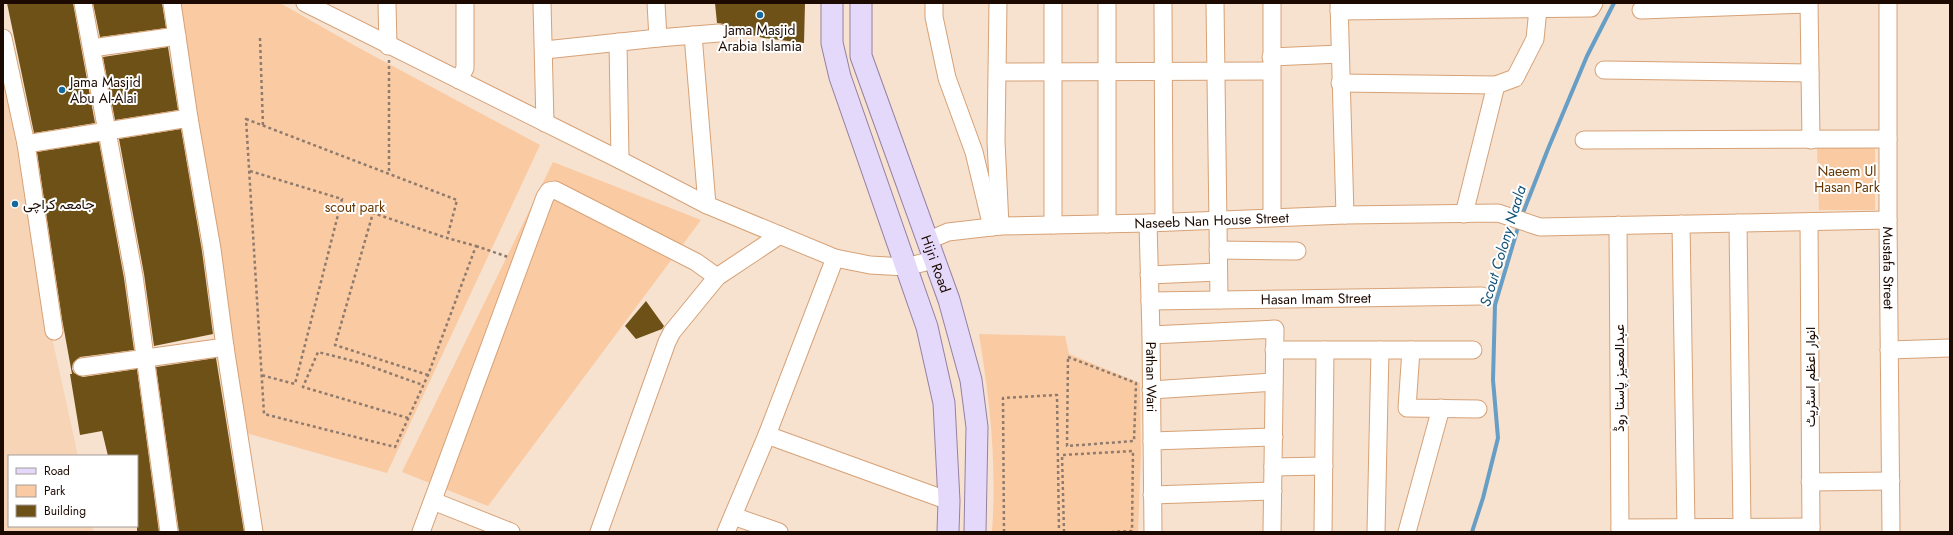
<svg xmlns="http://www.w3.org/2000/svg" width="1953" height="535" font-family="Jost,Vazirmatn,sans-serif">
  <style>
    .built { fill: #f8d4b6 }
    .green { fill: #facaa2 }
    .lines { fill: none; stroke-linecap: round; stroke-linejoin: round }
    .stream { stroke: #679ec5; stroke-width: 4 }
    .building { fill: #6e5116 }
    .minor-casing { stroke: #d6a277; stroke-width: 19 }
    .major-casing { stroke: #9480a2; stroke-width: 23 }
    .path { stroke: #8f7b6d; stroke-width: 2.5; stroke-dasharray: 3 3; stroke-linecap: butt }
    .minor { stroke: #fff; stroke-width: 17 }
    .major { stroke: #e5d9fb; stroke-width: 21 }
    .poi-dot { fill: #166a9b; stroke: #fff; stroke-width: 1.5 }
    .labels { text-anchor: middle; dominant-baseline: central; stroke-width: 4; stroke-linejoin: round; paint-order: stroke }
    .poi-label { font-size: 14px; fill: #1c0a00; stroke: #fff; text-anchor: start }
    .park-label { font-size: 14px; fill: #663700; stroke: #fff }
    .street-label { font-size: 14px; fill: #1c0a00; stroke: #fff }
    .water-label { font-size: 15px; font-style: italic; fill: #0f5178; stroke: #fff }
  </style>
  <rect width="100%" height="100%" fill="#f7e1cf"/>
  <path class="built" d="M3 75 51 333 78 456H9V526H92L94 532H3Z"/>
  <path class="green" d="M181 3H280L359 48 540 145 387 473 246 433Z
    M1817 148H1875V210H1819Z
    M553 162 701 220 488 506 402 472Z
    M979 334 1065 336 1069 354 1140 383 1141 454 1138 532H992C997 463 990 402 979 334Z"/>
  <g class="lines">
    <path class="stream" d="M1521 218 1548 149 1587 56 1614 3
      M1472 532 1483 498 1498 438 1493 380 1495 305 1519 224"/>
  </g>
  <path class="building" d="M7 3H73L95 123 34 133Z
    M93 3H162L166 28 100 37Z
    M715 3H805L804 43 764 38 728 29 724 24 717 23Z
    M168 47 178 110 115 120 103 57Z
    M181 129 202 251 213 334 154 346 144 274 119 139Z
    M99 142 124 278 134 350 80 357 73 363 72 369 74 373 83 377 137 369 159 532H137V456H108L102 431 80 435 70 374H72L62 319 37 152Z
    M646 301 664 326 662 329 636 339 625 326Z
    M216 358 244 532H179L156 367Z"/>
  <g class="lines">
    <g class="minor-casing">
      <g id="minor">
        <path d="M83 3 134 276 169 532"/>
        <path d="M172 3 189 118 212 249 225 347 254 532"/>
        <path d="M305 3 620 160 707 205 835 258 870 265 906 267 933 260"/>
        <path d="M387 3 388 46"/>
        <path d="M542 3 545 123"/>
        <path d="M656 3 658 38"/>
        <path d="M934 3V17L947 78 974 152 992 227"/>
        <path d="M998 3 996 141 1000 226"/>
        <path d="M1163 3 1164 222"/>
        <path d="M1215 3 1219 300"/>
        <path d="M1272 3V217"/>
        <path d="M1339 3 1345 215"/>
        <path d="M1809 3 1811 140"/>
        <path id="s1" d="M1888 3V220L1891 532"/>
        <path d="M1641 10 1809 4"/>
        <path d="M1339 11 1591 8 1594 3"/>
        <path d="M693 35 707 205"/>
        <path d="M3 38 26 144 54 331"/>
        <path d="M618 42 620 160"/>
        <path d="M92 48 177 36"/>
        <path d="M545 50 658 38 719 33"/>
        <path d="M1271 57 1340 54"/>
        <path d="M1604 70 1810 73"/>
        <path d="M998 72 1271 71"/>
        <path d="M459 80 465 68V3"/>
        <path d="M1340 83 1496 85 1464 214"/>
        <path d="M1496 85 1515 78 1535 39 1538 9"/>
        <path d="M1584 140 1888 139"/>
        <path d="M26 144 189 118"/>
        <path d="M1809 222 1811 532"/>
        <path id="s2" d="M1148 223 1151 335 1153 532"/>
        <path d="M1738 223 1742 527"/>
        <path d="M1107 224V3"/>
        <path d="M1681 224 1686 528"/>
        <path d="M1053 225V3"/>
        <path d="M1618 225 1620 532"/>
        <path id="s3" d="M927 241 948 232 1000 226 1148 223 1345 215 1498 213 1540 227 1888 220"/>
        <path d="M1218 250 1297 251"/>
        <path d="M1149 275 1218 272"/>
        <path id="s4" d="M1150 301 1482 296"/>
        <path d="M1151 335 1275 329 1272 532"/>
        <path d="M1274 350H1473"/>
        <path d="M1411 350 1407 408 1478 409"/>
        <path d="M1889 350 1950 348"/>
        <path d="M82 367 225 347"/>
        <path d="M1151 390 1274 382"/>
        <path d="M767 435 949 501"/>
        <path d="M1152 441 1274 437"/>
        <path d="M1273 467 1324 466"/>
        <path d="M1810 482 1891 481"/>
        <path d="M1152 495 1273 491"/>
        <path d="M433 501 511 532"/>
        <path d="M733 516 779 532"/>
        <path d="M1620 528 1811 527"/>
        <path d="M421 532 545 197 549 191 555 190 696 262 717 277"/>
        <path d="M599 532 667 342 672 332 717 277 780 235"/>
        <path d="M726 532 767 435 835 258"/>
        <path d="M1323 532 1325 350"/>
        <path d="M1376 532 1380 350"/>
        <path d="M1407 532 1441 408"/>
      </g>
    </g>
    <g class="major-casing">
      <g id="major">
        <path d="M832 3V43L840 77 927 327 944 403 949 501 948 532"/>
        <path id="s5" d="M861 3V56L949 300 971 380 977 427 975 532"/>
      </g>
    </g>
    <path class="path" d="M260 38 263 126
      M389 60V174
      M246 119 457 200 447 238 476 246 428 375 395 447 264 414Z
      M250 171 342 199 295 384 261 375
      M476 246 508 257
      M1068 357 1136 383 1134 441 1067 446Z
      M428 375 335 345 373 213 447 238
      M408 418 303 387 318 352 361 363 423 385
      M1004 532 1003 398 1057 395 1059 532
      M1064 532 1062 455 1133 451 1132 531 1112 532"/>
    <use href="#minor" class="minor"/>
    <use href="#major" class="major"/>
  </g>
  <g class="poi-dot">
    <circle cx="760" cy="15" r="4"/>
    <circle cx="62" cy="90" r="4"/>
    <circle cx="15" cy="204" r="4"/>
  </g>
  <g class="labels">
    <g class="poi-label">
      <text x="760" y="30" text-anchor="middle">Jama Masjid<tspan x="760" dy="16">Arabia Islamia</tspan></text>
      <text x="70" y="82">Jama Masjid<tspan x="70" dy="16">Abu Al-Alai</tspan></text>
      <text x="23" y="204">جامعہ کراچی</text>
    </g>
    <g class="park-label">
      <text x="1847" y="171">Naeem Ul<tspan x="1847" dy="16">Hasan Park</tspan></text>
      <text x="355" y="207">scout park</text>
    </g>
    <g class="street-label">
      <text stroke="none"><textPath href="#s3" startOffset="287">Naseeb Nan House Street</textPath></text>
      <text stroke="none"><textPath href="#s5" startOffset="274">Hijri Road</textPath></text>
      <text stroke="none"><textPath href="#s1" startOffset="265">Mustafa Street</textPath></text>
      <text stroke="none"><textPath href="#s4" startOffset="166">Hasan Imam Street</textPath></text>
      <text stroke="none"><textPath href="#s2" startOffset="154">Pathan Wari</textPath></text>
      <text transform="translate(1810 377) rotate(-90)">انوار اعظم اسٹریٹ</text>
      <text transform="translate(1619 378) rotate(-90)">عبدالمعیز پاستا روڈ</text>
    </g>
    <g class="water-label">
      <text transform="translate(1503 246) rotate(-73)">Scout Colony Naala</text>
    </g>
  </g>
  <rect width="1953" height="535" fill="none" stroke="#1c0a00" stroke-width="8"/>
  <rect x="8" y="455" width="130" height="72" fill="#ffffff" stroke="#a49d99"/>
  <rect x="16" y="468" width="20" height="6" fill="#e5d9fb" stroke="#a49d99"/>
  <text x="44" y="475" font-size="12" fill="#1c0a00">Road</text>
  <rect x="16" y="485" width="20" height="12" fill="#facaa2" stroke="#a49d99"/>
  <text x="44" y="495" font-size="12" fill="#1c0a00">Park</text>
  <rect x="16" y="505" width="20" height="12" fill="#6e5116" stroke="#a49d99"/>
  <text x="44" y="515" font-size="12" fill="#1c0a00">Building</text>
</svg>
